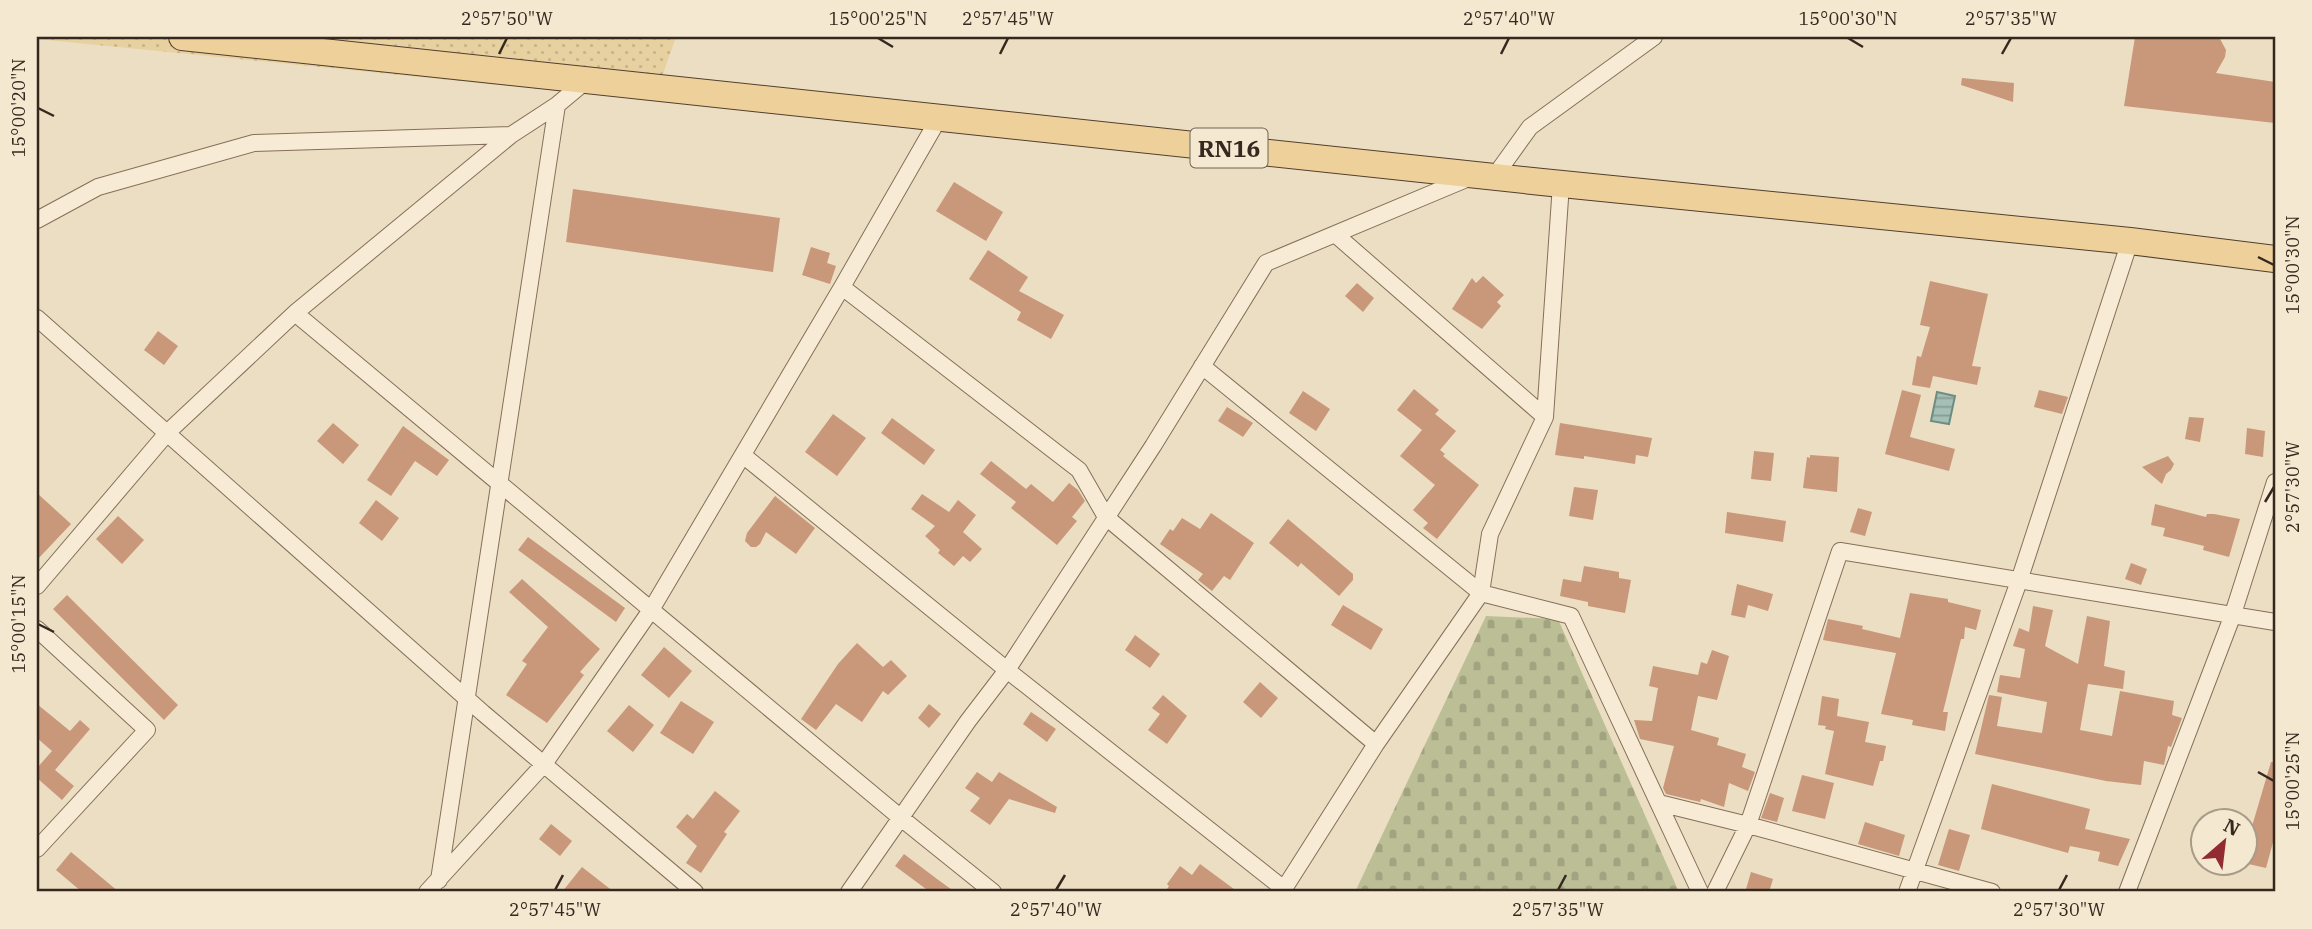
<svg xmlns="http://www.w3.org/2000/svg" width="2312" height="929" font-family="'IBM Plex Serif',serif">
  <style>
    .sand { fill: url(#sand-dots) }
    .cemetery { fill: url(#cemetery-stones) }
    .water { fill: url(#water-rules); stroke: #6c8d83; stroke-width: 2 }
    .building { fill: #c99779 }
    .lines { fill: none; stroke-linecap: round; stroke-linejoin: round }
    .street-casing { stroke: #856f5a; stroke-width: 18 }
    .primary-casing { stroke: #533e2e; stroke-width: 28 }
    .street { stroke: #f7ebd5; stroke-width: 16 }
    .primary { stroke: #eed09b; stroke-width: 26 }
    .ticks { fill: none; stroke: #36281e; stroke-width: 2.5 }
    .labels { text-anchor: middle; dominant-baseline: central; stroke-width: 5; stroke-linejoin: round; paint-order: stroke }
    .shield { fill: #f4e8d1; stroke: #6f6254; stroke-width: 2 }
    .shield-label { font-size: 23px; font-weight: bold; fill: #36281e }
    .neatline { fill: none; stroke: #36281e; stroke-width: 2.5 }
    .ticks-label { font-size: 18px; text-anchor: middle; fill: #36281e }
  </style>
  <defs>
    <pattern id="sand-dots" width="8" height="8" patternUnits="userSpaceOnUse" patternTransform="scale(1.75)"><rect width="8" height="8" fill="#e7d1a0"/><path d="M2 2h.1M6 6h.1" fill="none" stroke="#c7b389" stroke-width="1.8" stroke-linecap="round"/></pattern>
    <pattern id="cemetery-stones" width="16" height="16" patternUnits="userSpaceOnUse" patternTransform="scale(1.75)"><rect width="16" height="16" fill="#bcbf96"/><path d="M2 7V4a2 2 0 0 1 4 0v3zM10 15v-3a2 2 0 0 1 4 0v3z" fill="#a2a481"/></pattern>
    <pattern id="water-rules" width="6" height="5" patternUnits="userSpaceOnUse" patternTransform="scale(1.75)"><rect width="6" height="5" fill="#a4bfb6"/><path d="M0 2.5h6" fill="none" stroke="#869b93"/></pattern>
  </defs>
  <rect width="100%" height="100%" fill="#ecdec2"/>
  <path class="sand" d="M37 37H676L658 88 652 100 37 39Z"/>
  <path class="cemetery" d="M1486 616 1558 619 1679 892H1355Z"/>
  <path class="water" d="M1937 392 1955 396 1949 424 1931 421Z"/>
  <path class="building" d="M2135 37H2219L2226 50 2225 57 2216 73 2275 82V123L2124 106Z
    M1962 78 2014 83 2013 102 1961 85Z
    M954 182 1003 212 986 241 936 211Z
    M573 189 780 218 773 272 566 242Z
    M811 247 830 253 827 263 836 266 830 284 802 275Z
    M988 250 1028 277 1019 291 1064 315 1051 339 1017 320 1021 312 969 279Z
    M1483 276 1504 295 1497 302 1501 306 1482 329 1452 309 1472 278 1476 283Z
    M1930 281 1988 294 1972 366 1981 367 1977 385 1933 376 1930 388 1912 385 1917 356 1921 357 1930 327 1920 325Z
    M1357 283 1374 298 1363 312 1345 296Z
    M158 331 178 346 164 365 144 350Z
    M1414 389 1439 410 1435 414 1456 431 1440 450 1445 454 1443 456 1479 485 1437 539 1423 528 1428 523 1413 510 1435 485 1400 456 1422 430 1397 410Z
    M1902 390 1921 395 1910 437 1955 449 1949 471 1885 454Z
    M2039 390 2068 397 2062 414 2034 407Z
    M1303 391 1330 409 1316 431 1289 413Z
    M1227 407 1253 423 1243 437 1218 421Z
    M833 414 866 438 837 476 805 452Z
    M2189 417 2204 418 2200 442 2185 439Z
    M892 418 935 450 924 465 881 433Z
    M333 423 359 445 343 464 317 441Z
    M1560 423 1652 438 1648 457 1636 455 1635 464 1584 456V459L1555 455Z
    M403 426 449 460 437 476 415 461 391 496 367 480Z
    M2247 428 2265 431 2263 457 2245 454Z
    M1754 451 1774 453 1771 481 1751 479Z
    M1810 455 1839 457 1837 492 1803 488 1807 457 1810 458Z
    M2168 456 2174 464 2171 470 2166 474 2162 484 2142 467Z
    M991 461 1026 489 1031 484 1053 502 1069 483 1078 490 1085 501 1072 517 1077 521 1057 545 1011 508 1016 502 980 474Z
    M1574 487 1598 490 1593 520 1569 516Z
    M37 493 71 524 37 560Z
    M922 494 949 512 958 500 976 515 963 532 982 549 970 562 963 556 954 566 938 553 940 550 925 536 935 526 911 509Z
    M775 496 815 528 796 554 766 532 760 544 756 547H751L745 541 747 533Z
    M376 500 399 518 382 541 359 523Z
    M2155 504 2206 517 2207 514H2214L2240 519 2229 557 2203 550 2204 546 2163 536 2165 528 2151 525Z
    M1858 508 1872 512 1865 536 1850 532Z
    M1727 512 1786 521 1783 542 1725 533Z
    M1211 513 1254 543 1230 580 1224 576 1212 591 1198 580 1203 574 1160 544 1170 529 1173 531 1182 518 1200 529Z
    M118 516 144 540 122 564 96 539Z
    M1288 519 1353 574V580L1339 596 1301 563 1298 567 1269 543Z
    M528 537 625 608 616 622 518 550Z
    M2131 563 2147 569 2141 585 2125 579Z
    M1584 566 1619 572V578L1631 580 1625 613 1588 606V602L1560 596 1563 579 1581 582Z
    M522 579 600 649 580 672 584 675 547 723 506 695 527 664 522 661 548 627 509 592Z
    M1737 584 1773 594 1768 611 1748 605 1745 618 1731 615Z
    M1910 593 1948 599V602L1981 610 1976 630 1965 627 1964 639H1961L1943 712H1948L1945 731 1912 725 1913 720 1881 714 1896 653 1823 640 1828 619 1863 626 1862 629 1900 638Z
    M67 595 178 705 164 720 53 609Z
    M1343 605 1383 629 1371 650 1331 625Z
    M2033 606 2053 610 2045 646 2078 664 2087 616 2110 621 2104 666 2125 671 2123 689 2088 684 2080 730 2112 736 2120 691 2174 701 2172 715 2182 718 2171 747 2168 746 2164 765 2144 761 2141 785 2106 781 1975 754 1989 695 2002 697 1997 726 2042 733 2047 702 1997 692 2000 675 2020 678 2025 649 2013 646 2019 628 2029 632Z
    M1135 635 1160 654 1150 668 1125 650Z
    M857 643 883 667 891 660 907 676 888 695 883 691 862 722 836 704 816 730 801 719 838 664Z
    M664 647 692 671 669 698 641 675Z
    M1712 650 1729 656 1717 700 1698 696 1691 730 1719 738 1717 745 1746 754 1742 767 1755 772 1748 791 1729 783 1724 807 1701 799 1700 802 1666 794 1663 788 1674 746 1640 739 1634 720 1652 721 1658 688 1649 686 1653 666 1698 675 1701 662 1707 664Z
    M1260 682 1278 698 1261 718 1243 702Z
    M1163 695 1187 716 1167 744 1148 730 1160 714 1152 708Z
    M1822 696 1839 699 1837 716 1869 722 1865 742 1886 746 1883 761H1880L1873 786 1825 774 1834 731 1825 729 1826 726 1818 725Z
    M681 701 714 722 693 754 660 733Z
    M37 704 70 731 80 720 90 729 55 770 74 786 62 800 37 778V768L52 751 37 738Z
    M929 704 941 714 929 728 918 718Z
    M629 705 654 725 633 752 607 731Z
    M1031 712 1056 729 1047 742 1023 724Z
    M2271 762H2275V835L2266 868 2244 863H2245V850Z
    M977 772 992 782 999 772 1057 807 1055 813 1009 799 990 825 970 811 980 798 965 788Z
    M1802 775 1834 783 1825 819 1792 811Z
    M1992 784 2090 809 2085 829 2130 839 2118 866 2098 861 2100 852 2070 846 2068 853 1981 829Z
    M715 791 740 811 724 832 727 834 701 873 686 863 697 846 676 827 687 814 693 819Z
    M1770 793 1784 798 1777 822 1761 818Z
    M1865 822 1905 835 1899 856 1858 844Z
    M551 824 572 841 560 856 539 839Z
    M1949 829 1970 835 1959 871 1938 865Z
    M71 852 119 892H82L56 870Z
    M904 854 937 879 955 892H930L895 866Z
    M1200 864 1238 892H1165L1169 886 1167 884 1180 866 1192 875Z
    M582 867 614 892H562Z
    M1751 872 1773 879 1769 892 1746 889Z"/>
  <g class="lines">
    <g class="street-casing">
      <path id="street" d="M1494 177 1530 127 1654 37
        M1561 184 1545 417 1490 534 1481 593 1571 616 1700 892
        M37 220 98 187 254 143 511 135
        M1335 234 1545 417
        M842 287 1079 470 1106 517 1376 744
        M295 313 901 818 993 892
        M37 318 483 713 695 892
        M1202 366 1481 593 1376 744 1282 892
        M744 456 1007 670 1284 889
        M37 586 168 432 295 313 511 135 557 105 587 80
        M37 629 147 730 37 849
        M1659 803 1748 825 1992 892
        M439 880 557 105
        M427 892 544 764 651 610 842 287 939 118
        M849 892 968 721 1007 670 1153 446 1266 263 1471 177
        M1715 892 1748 825 1840 551 2275 622
        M1907 892 2019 581 2130 241
        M2127 892 2232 617 2275 482"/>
    </g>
    <g class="primary-casing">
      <path id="primary" d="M182 37 1542 182 2130 241 2275 259"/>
    </g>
    <use href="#street" class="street"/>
    <use href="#primary" class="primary"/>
  </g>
  <path class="ticks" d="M878 38 893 47M1848 38 1863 47M499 54 507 38M1000 54 1008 38M1501 54 1509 38M2002 54 2011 38M38 108 54 116M2258 257 2274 265M2265 502 2274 487M38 624 54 632M2258 772 2274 781M555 890 563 875M1056 890 1065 875M1558 890 1566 875M2059 890 2067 875"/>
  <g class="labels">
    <rect class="shield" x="1190.5" y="128.5" width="77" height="39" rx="5"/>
    <g class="shield-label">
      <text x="1229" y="148">RN16</text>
    </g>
  </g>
  <rect width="2312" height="929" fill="none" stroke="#f4e8d1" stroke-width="77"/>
  <g transform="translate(2224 842) rotate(28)"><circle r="33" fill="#f4e8d1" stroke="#a89b89" stroke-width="2"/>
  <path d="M0-5L12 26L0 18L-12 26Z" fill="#922c32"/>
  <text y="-10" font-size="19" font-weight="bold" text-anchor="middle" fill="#36281e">N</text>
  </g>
  <rect x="38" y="38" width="2236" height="852" class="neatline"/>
  <g class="ticks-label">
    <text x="507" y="25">2°57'50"W</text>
    <text x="878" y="25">15°00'25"N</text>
    <text x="1008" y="25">2°57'45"W</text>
    <text x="1509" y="25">2°57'40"W</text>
    <text x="1848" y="25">15°00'30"N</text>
    <text x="2011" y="25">2°57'35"W</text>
    <text transform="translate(19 108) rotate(-90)" y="6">15°00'20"N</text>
    <text transform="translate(2293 265) rotate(-90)" y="6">15°00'30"N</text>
    <text transform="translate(2293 487) rotate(-90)" y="6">2°57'30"W</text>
    <text transform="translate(19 624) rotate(-90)" y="6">15°00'15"N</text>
    <text transform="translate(2293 781) rotate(-90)" y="6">15°00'25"N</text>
    <text x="555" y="916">2°57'45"W</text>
    <text x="1056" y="916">2°57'40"W</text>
    <text x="1558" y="916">2°57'35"W</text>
    <text x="2059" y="916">2°57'30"W</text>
  </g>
</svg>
